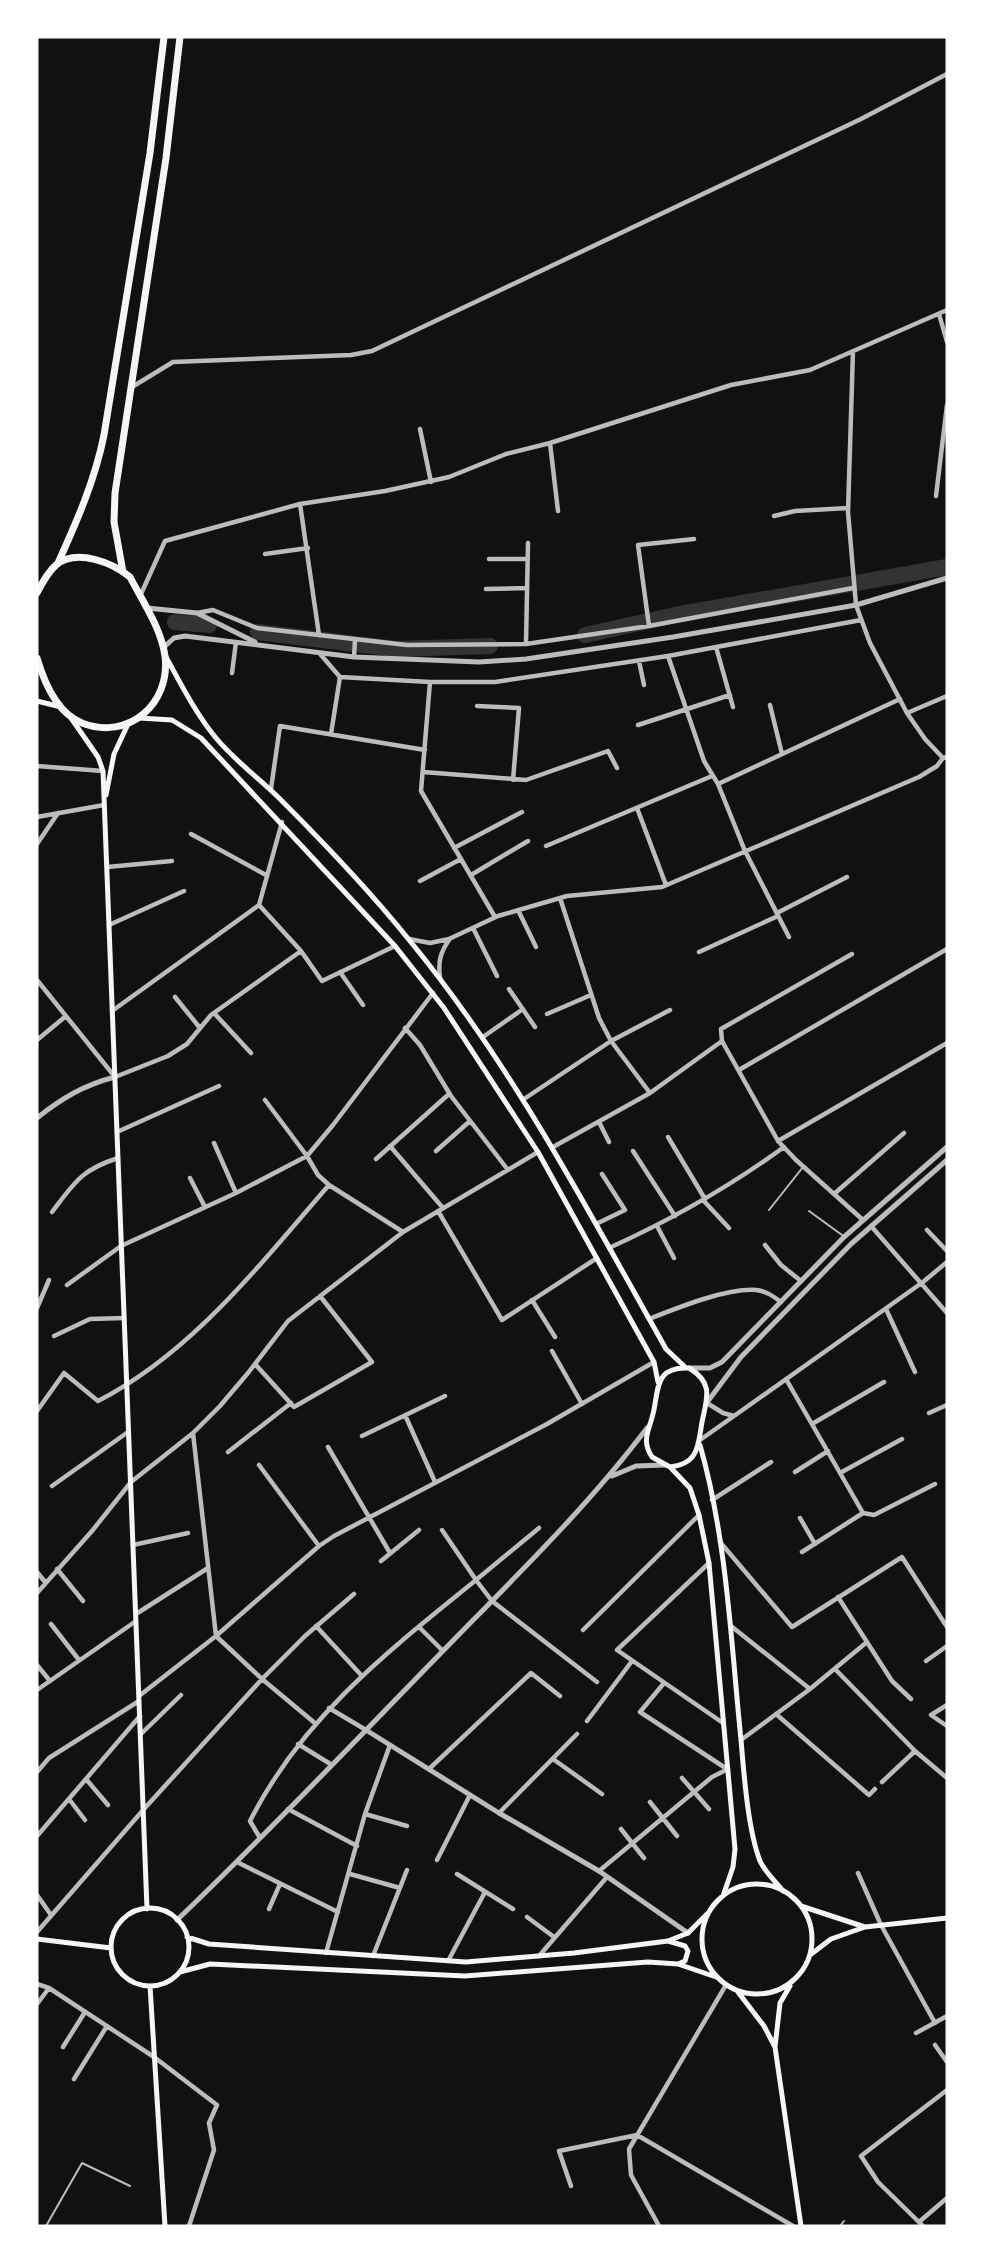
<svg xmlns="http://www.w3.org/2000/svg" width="984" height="2263" font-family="Karla,sans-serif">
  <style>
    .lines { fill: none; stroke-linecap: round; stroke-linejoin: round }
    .river { stroke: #333; stroke-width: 16 }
    .service { stroke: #bcbcbc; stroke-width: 2 }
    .minor { stroke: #bcbcbc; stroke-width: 4.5 }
    .tertiary { stroke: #bcbcbc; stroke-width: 5 }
    .secondary { stroke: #f5f5f5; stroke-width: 5 }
    .trunk { stroke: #f5f5f5; stroke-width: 7 }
  </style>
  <rect width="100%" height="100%" fill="#111"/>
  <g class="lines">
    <path class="river" d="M175 622 209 625
      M258 632 396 649 490 646
      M585 635 680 614 947 567"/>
    <path class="service" d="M769 1210 803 1167
      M809 1211 842 1235
      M46 2226 82 2163 130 2186
      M840 2226 844 2221"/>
    <path class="minor" d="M939 314 947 342
      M853 351 848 512 856 605 870 643 907 713 925 739 943 758 947 757
      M132 387 173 362 351 355 372 351 861 119 947 74
      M420 429 431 482
      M550 443 558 511
      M936 496 947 405
      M300 504 319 635
      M774 516 795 511 848 508
      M265 554 308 548
      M489 559H528
      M486 589 527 588
      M141 594 165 541 300 504 385 491 449 477 506 454 550 443 731 385 810 370 947 310
      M197 613 213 610 257 628 407 645 526 644 649 626 853 588
      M649 626 638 545 694 539
      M526 643 528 543
      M716 647 733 707
      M321 655 340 677 430 682H495L668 656 861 620
      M668 656 704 761 718 784 745 851 789 937
      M354 657 355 640
      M639 661 644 685
      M232 673 236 642
      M430 682 421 791 495 917
      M770 705 782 754
      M477 706 519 708 513 780
      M907 713 947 696
      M638 725 730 695
      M331 734 340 677
      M37 766 103 771
      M423 772 526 780 608 751 617 768
      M718 784 900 699
      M271 789 280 726 425 750
      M637 808 666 885
      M37 817 104 805
      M191 834 266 875
      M37 844 58 813
      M546 846 712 776
      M454 848 522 812
      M107 867 172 861
      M471 875 528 841
      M420 881 461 859
      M560 898 599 1018 611 1041 650 1093
      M259 905 282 822
      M259 905 301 951
      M518 910 536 947
      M777 913 847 877
      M109 925 184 891
      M473 928 497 976
      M409 939 430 943 449 939 498 916 567 896 662 887 919 777 937 766 943 758
      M699 952 778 916
      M852 954 721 1029 722 1041 778 1141 796 1160 863 1220
      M340 972 363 1005
      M440 978C438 962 440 953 449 940
      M37 980 115 1077 168 1056 187 1044 211 1015 301 951 322 981 395 946
      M509 989 535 1027
      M175 997 200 1028
      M112 1011 259 905
      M214 1013 251 1053
      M547 1014 591 995
      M405 1028 420 1045 451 1096 508 1170
      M483 1037 523 1009
      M37 1040 66 1016
      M739 1070 947 949
      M524 1099 611 1041 670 1010
      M265 1100 307 1156 318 1175 329 1185 403 1232
      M599 1122 609 1142
      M117 1132 219 1086
      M668 1137 705 1199
      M778 1141 947 1043
      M214 1143 236 1193
      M390 1146 443 1208
      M553 1147 650 1093 722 1041
      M436 1151 470 1121
      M633 1151 675 1216
      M376 1159 449 1094
      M190 1178 205 1207
      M834 1194 904 1133
      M703 1200 729 1228
      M438 1211 502 1320 597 1258
      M52 1212C75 1182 81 1170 118 1158
      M596 1224 625 1210 602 1174
      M657 1226 674 1258
      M871 1226 947 1313
      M927 1230 947 1251
      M765 1245 781 1265 801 1281
      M609 1248C671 1220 729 1187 784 1147
      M67 1285 121 1246 236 1193 307 1156 333 1125 433 993
      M532 1300 555 1337
      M37 1308 49 1280
      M886 1309 915 1372
      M649 1319C677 1308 726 1288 756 1290 766 1291 773 1296 781 1302
      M54 1336 90 1319 124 1318
      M552 1351 582 1404
      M255 1364 294 1407 372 1362 320 1296
      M786 1379 863 1513
      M37 1411 64 1373 98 1401C193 1352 260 1264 329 1185
      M929 1413 947 1405
      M405 1415 435 1482
      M734 1416 923 1282 947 1262
      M812 1424 884 1382
      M193 1433 216 1636 262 1679 316 1724
      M362 1436 445 1396
      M700 1440 734 1416 723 1413 707 1403
      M328 1447 390 1553
      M228 1452 291 1403
      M259 1465 319 1546
      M795 1472 828 1451
      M840 1473 902 1439
      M52 1486 128 1432
      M712 1500 771 1462
      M800 1518 815 1544
      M442 1530 476 1580 539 1528
      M720 1542 792 1627 902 1557 947 1627
      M133 1545 188 1533
      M802 1552 863 1513 874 1515 935 1484
      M381 1561 419 1530
      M709 1563 617 1650 723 1723
      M57 1569 83 1601
      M37 1572 45 1582
      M37 1593 92 1531 131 1482 193 1433 220 1406 248 1373 288 1321 403 1232 538 1152
      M838 1597 892 1681 911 1699
      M136 1614 208 1568
      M51 1624 79 1660
      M316 1626 362 1676
      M731 1626 810 1689 867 1642
      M419 1627 443 1651
      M583 1630 699 1515
      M926 1661 947 1646
      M37 1665 50 1681
      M835 1669 915 1751 882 1782
      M664 1683 640 1712 727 1769
      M37 1690 136 1621
      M139 1696 216 1636 319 1546 334 1536 547 1424 654 1362
      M947 1705 931 1715 947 1726
      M329 1708 366 1730
      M776 1714 869 1795 875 1789
      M587 1721 632 1661
      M141 1734 181 1695
      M741 1740 810 1689
      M298 1744 332 1765
      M915 1751 947 1778
      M553 1759 602 1794
      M429 1769 531 1673 560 1696
      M37 1772 49 1758 139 1701
      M682 1778 709 1809
      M86 1779 108 1805
      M69 1799 85 1820
      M650 1802 677 1836
      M288 1809 357 1846
      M499 1813 577 1734
      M365 1814 407 1826
      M621 1829 644 1858
      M37 1836 140 1716
      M260 1838 250 1821C302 1718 388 1651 476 1580L492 1601 597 1682
      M437 1860 470 1795
      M237 1862 338 1912
      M599 1871 712 1777 728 1769
      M858 1873 881 1925 935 2023
      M350 1874 400 1888
      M457 1874 513 1909
      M37 1895 51 1915
      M269 1909 280 1884
      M527 1917 554 1937
      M37 1932 144 1809 262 1679 305 1636 354 1594
      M326 1953 365 1814 390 1745
      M373 1956 407 1870
      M539 1956 607 1877
      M448 1961 485 1892
      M37 1984 49 1988 154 2057 217 2105 209 2123 214 2150 189 2226
      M37 2004 49 1988
      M916 2033 947 2016
      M935 2045 947 2062
      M63 2047 85 2012
      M74 2079 107 2026
      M571 2186 559 2151 637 2135 793 2226
      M919 2222 947 2198
      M659 2226 631 2175 629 2149 726 1985
      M923 2226 878 2182 861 2156 947 2090"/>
    <path class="tertiary" d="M147 608 197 613 255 642
      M163 648 174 638 185 636 354 657 479 662 526 659 673 637 856 605 947 578
      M37 1118C62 1098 84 1085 115 1077
      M689 1368H710L722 1362 844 1237 947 1147
      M708 1401 741 1357 851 1244 947 1160
      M612 1476 636 1466 665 1465
      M366 1730 499 1813 599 1871 688 1933
      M177 1920C267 1834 352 1744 439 1655 510 1582 585 1510 647 1428"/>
    <path class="secondary" d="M166 657C181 684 196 714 216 738 235 761 260 779 281 800 326 845 370 891 410 941 513 1066 587 1209 666 1349L685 1367
      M37 701 61 707
      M71 718 98 757 103 771 147 1909
      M139 718 172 720 201 738 395 946 444 1008 538 1152 654 1362 658 1382
      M106 795 114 754 129 722
      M700 1445C727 1540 731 1642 741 1740 744 1775 748 1830 760 1861 765 1872 775 1881 783 1891
      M670 1467C699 1464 698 1445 702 1422 707 1398 714 1383 689 1368 654 1366 659 1390 653 1414 649 1431 641 1440 652 1457L670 1467 690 1488 699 1515 709 1563 735 1849 733 1867 723 1896
      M702 1939a55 55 0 1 1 110 0a55 55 0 1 1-110 0Z
      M801 1906 865 1927 831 1939 810 1955
      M111 1947a39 39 0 1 1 78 0a39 39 0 1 1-78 0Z
      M865 1927 947 1918
      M187 1937 209 1944 466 1962 574 1953 668 1941 688 1933 707 1914
      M37 1939 111 1948
      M668 1941 685 1946 688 1951 685 1961 678 1964
      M180 1972 210 1964 465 1976 648 1962 678 1964 716 1977
      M150 1986 165 2226
      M790 1986 780 2003 775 2047 801 2226
      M738 1992 764 2026 775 2047"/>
    <path class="trunk" d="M58 563C77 521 95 480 104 435L150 153 164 37
      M123 572 114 522 115 493 166 158 180 37
      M37 593C42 583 48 572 56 565 77 548 113 563 130 577 143 602 161 628 165 656 171 704 128 741 82 723 57 713 44 682 37 658"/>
  </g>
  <rect width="984" height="2263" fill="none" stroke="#ffffff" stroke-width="77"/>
</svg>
